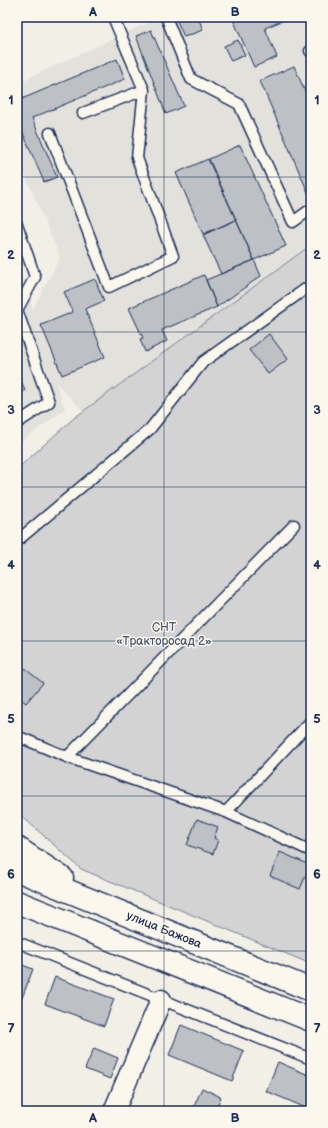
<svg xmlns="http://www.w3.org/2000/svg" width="328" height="1128" font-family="'Balsamiq Sans',sans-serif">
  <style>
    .built { fill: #e2e1dc }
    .green { fill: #d2d3d2; stroke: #768198 }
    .building { fill: #bdc0c4; stroke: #1b2f5e }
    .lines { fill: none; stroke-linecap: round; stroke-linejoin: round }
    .service-casing { stroke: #1b2f5e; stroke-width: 13 }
    .minor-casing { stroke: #1b2f5e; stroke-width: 23 }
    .primary-casing { stroke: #1b2f5e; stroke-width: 25 }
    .service { stroke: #fbf7ec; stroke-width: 10 }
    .minor { stroke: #fbf7ec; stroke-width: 20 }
    .primary { stroke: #fbf7ec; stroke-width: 22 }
    .grid { fill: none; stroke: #1b2f5e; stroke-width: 1; stroke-opacity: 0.55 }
    .labels { text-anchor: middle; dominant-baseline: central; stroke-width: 3; stroke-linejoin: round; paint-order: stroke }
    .park-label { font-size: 12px; fill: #49587b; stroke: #fbf7ec }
    .street-label { font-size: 12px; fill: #1b2f5e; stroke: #fbf7ec }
    .neatline { fill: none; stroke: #1b2f5e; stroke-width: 1.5 }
    .grid-label { font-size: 13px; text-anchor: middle; font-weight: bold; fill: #1b2f5e }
  </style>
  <rect width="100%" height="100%" fill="#f2efe6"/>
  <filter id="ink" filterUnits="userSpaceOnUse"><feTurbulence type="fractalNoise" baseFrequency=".025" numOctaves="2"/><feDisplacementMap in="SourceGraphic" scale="8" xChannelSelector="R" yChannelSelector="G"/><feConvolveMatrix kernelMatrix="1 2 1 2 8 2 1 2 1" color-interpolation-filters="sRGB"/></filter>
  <g filter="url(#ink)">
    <path class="built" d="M160 17H311V244L83 411 56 383 65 409 17 445V262L33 309 60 257 17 156V83Z"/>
    <path class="green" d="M311 245V964L81 869 17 812V469L74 418Z"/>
    <path class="building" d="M188 17H198L203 30 184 37 177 21Z
      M232 17H291L265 28 277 57 254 67Z
      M151 30 184 106 166 114 136 36Z
      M238 40 245 55 231 61 224 46Z
      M117 59 125 79 32 118 57 177 44 182 17 119V101Z
      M294 66 311 105 310 197 260 81Z
      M240 145 286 246 254 260 209 159Z
      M208 159 236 220 203 234 176 173Z
      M236 220 254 260 221 274 203 235Z
      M254 260 261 276 217 307 206 280Z
      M204 275 217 307 162 330 167 341 145 352 140 339 143 338 129 308Z
      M95 279 104 301 85 309 105 357 62 375 41 325 73 312 64 292Z
      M269 334 288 359 268 374 249 350Z
      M17 369 25 391 17 394Z
      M18 663 43 683 26 703 17 696Z
      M197 819 218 827 214 838 218 840 213 854 187 845Z
      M280 852 310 865 300 889 270 876Z
      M17 963 33 969 22 998 17 996Z
      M55 977 114 999 104 1026 45 1004Z
      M181 1025 244 1051 232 1081 169 1055Z
      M94 1048 118 1058 110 1079 85 1069Z
      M278 1062 311 1076V1110L266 1091Z
      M202 1088 221 1097 215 1111H192Z"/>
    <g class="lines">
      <g class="service-casing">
        <path id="service" d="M166 17 191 79 239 104 293 222 311 209
          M310 51H311
          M83 113 144 90
          M50 133 109 287 173 256 137 158 144 90 113 17
          M17 224 35 277 17 310
          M17 423 49 402 17 310
          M17 541 150 429 203 362 311 285
          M17 736 67 757 226 812 311 851
          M67 757 294 525
          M226 812 311 721
          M17 942 311 1059"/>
      </g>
      <g class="minor-casing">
        <path id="minor" d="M114 1111 161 1000"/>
      </g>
      <g class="primary-casing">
        <path id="primary" d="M17 848 62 878
          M17 870 311 990
          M17 902 311 1020"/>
      </g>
      <use href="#service" class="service"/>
      <use href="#minor" class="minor"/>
      <use href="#primary" class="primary"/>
    </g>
  </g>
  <path class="grid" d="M164 17V1111M17 177H311M17 332H311M17 487H311M17 641H311M17 796H311M17 951H311"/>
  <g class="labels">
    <g class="park-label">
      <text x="164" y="627">СНТ<tspan x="164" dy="14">«Тракторосад 2»</tspan></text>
    </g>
    <g class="street-label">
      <text transform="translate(164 930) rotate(22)">улица Бажова</text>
    </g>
  </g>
  <rect width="328" height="1128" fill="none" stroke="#fbf7ec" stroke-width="44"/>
  <rect x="22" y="22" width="284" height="1084" class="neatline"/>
  <g class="grid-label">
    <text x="93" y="16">A</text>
    <text x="235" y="16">B</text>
    <text x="11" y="104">1</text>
    <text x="317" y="104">1</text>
    <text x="11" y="259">2</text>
    <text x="317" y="259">2</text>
    <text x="11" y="414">3</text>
    <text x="317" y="414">3</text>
    <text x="11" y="569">4</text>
    <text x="317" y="569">4</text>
    <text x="11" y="723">5</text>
    <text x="317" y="723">5</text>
    <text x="11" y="878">6</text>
    <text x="317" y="878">6</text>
    <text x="11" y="1033">7</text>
    <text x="317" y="1033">7</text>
    <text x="93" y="1122">A</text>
    <text x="235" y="1122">B</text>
  </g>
</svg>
